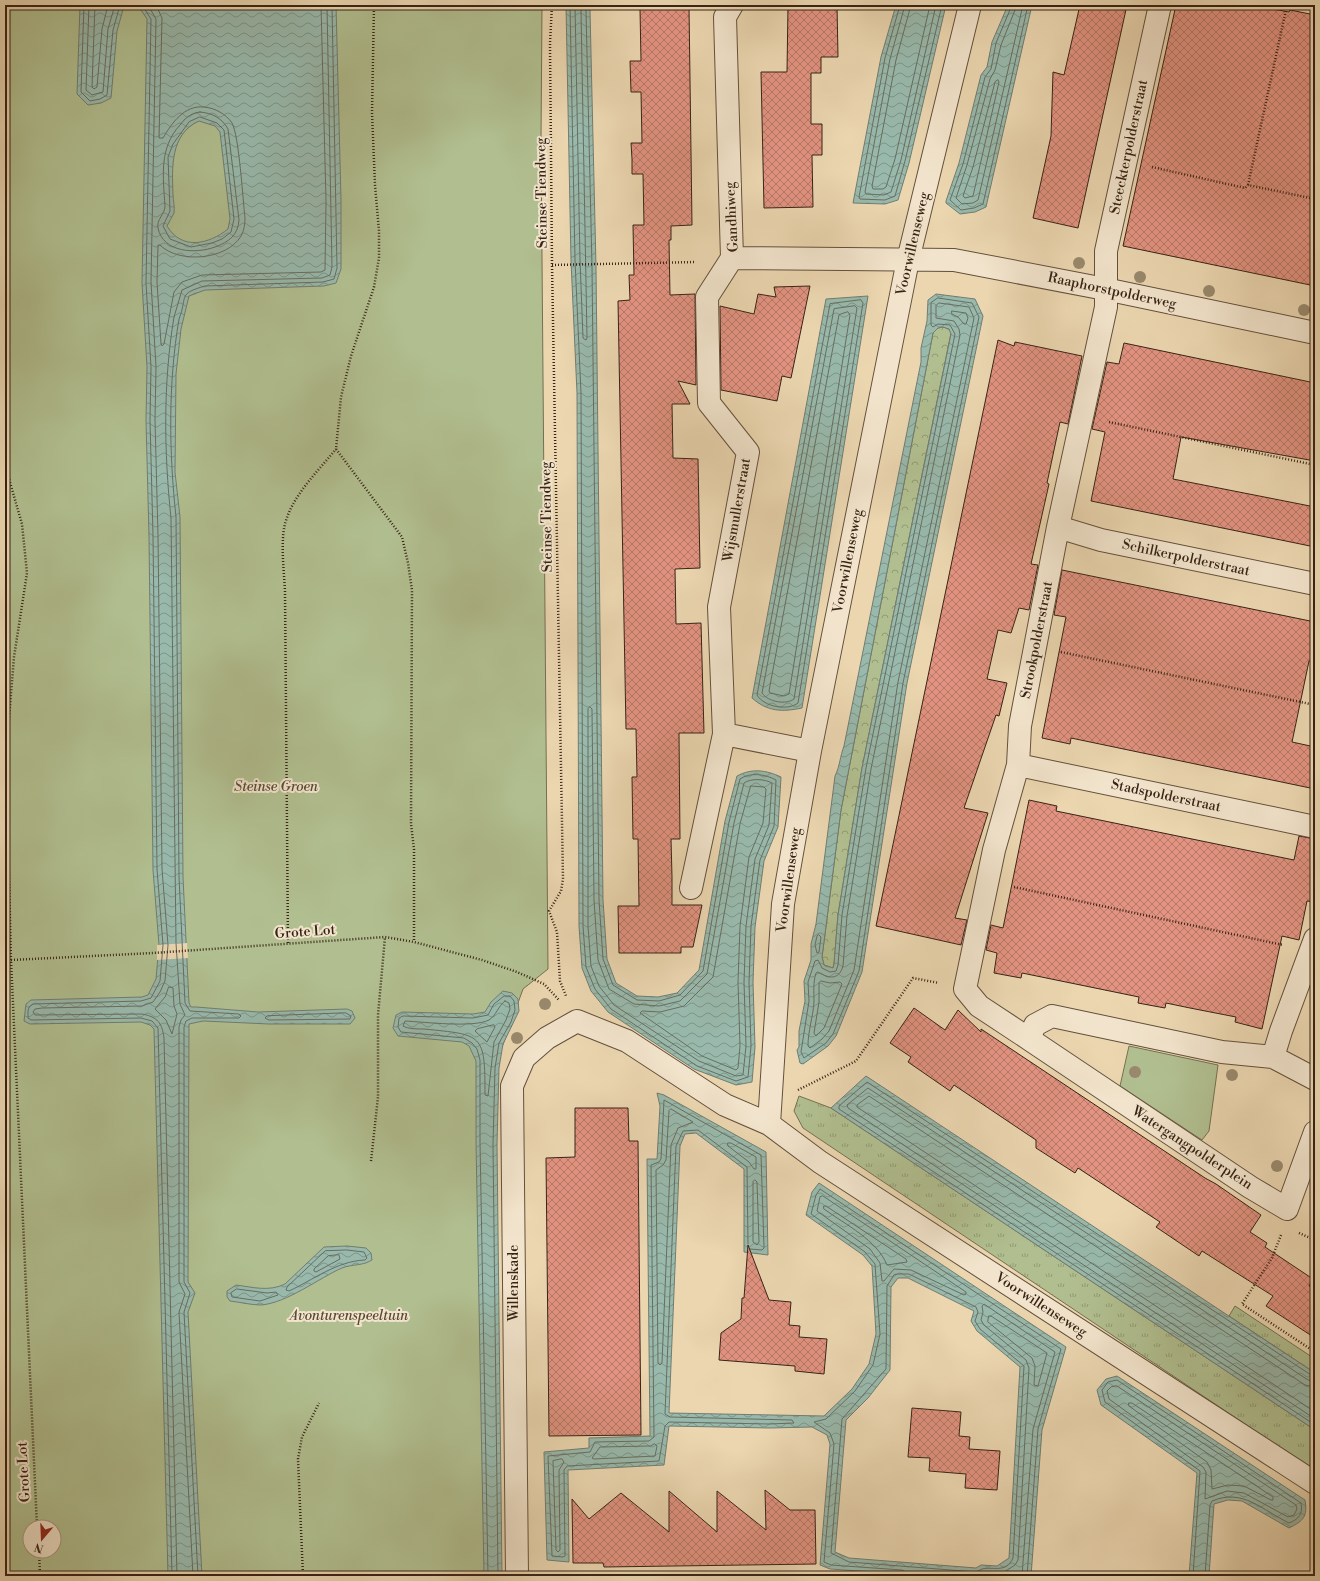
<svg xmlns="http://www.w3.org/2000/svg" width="1320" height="1581" font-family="'Libre Bodoni',serif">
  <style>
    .grass { fill: url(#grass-tufts); stroke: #747152 }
    .forest { fill: url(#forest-crowns); stroke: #747152 }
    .park { fill: #b1bf90; stroke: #747152; fill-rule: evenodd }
    .water { fill: url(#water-waves); stroke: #717d70; fill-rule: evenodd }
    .pier { fill: #ebd6b0 }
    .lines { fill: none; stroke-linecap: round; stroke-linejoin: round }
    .shore { stroke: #686e60; stroke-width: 1 }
    .building { fill: url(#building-cross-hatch); stroke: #372315 }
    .minor-casing { stroke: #64503c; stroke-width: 24 }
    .path { stroke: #372315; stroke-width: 2.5; stroke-dasharray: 1 2; stroke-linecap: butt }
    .minor { stroke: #f2e4cc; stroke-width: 22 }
    .tree { fill: #99896c }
    .labels { text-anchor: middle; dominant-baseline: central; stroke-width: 4; stroke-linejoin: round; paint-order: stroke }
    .street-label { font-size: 14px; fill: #372315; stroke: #f2e4cc }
    .park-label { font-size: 14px; font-style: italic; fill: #564a34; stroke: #f2e4cc }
  </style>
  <defs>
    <pattern id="grass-tufts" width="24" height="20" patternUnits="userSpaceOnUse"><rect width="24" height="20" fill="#b1bf90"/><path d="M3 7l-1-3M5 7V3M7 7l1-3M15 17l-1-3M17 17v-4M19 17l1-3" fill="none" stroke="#919b74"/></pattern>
    <pattern id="forest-crowns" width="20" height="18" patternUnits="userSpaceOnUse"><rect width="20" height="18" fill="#b1bf90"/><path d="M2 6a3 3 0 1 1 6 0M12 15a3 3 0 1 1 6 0" fill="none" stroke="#919b74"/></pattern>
    <pattern id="water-waves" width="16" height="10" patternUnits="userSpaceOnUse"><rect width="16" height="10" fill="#98b9ac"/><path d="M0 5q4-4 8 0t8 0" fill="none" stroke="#7d968b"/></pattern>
    <pattern id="building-cross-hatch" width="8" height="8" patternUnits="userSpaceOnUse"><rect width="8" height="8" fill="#e29381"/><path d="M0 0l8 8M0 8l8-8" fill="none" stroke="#b87868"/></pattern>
  </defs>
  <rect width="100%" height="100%" fill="#ebd6b0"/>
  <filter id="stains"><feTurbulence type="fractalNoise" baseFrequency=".005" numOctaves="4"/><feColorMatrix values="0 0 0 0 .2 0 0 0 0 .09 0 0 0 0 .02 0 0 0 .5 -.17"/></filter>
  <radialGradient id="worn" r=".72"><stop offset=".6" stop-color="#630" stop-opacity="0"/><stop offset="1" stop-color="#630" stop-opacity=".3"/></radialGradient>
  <path class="grass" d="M799 1096 831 1108 1315 1430V1471L803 1128 794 1111Z
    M1235 1306 1315 1359V1373L1229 1316Z"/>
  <path class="forest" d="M943 327 949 329 951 333 862 768 838 915 834 964 833 968 824 965 822 957 841 810 933 333 938 328Z"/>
  <path class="park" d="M5 5H542L541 140 548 969 523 989 492 1075 499 1576H5ZM30 1527H54V1551H30Z
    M1129 1046 1218 1065 1209 1131 1202 1140 1120 1086Z"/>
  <path class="water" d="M80 5H336L341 200V269L336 283 324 286 205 290 189 296 181 329 176 374 175 472 180 517 183 877 189 1003 191 1007H196L258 1012 347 1009 352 1011 355 1018 350 1024H269L203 1021 189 1024 188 1282 195 1293 188 1312 202 1576H168L154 1029 150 1025 141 1022 30 1024 24 1021 26 1004 31 1000 142 997 148 995 156 979 159 945 153 870 149 536 146 420 147 367 142 283 147 19 139 7 124 6 117 31 111 98 101 103 88 105 77 94ZM199 121 215 126 220 132 230 219 228 229C209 244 182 251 167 226 169 222 172 217 174 213 175 207 173 200 173 194 172 168 170 134 199 121Z
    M566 5H592L590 11 596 267 603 900 607 959 616 983 637 996 658 997 677 993 699 970 725 821 737 776C752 768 766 770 781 777L778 827 764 861 755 927 753 982 755 1047 752 1082 736 1085 694 1069 608 1012 591 991 582 968 579 926 577 393 571 261Z
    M896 5H946L909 163 898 200 885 204 853 203 881 57Z
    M1008 5H1032L986 207 975 212 960 214 946 203V201L959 163 981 75 987 67 992 42Z
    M936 294 975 299 983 316 907 683 862 972 836 1036 828 1046 803 1064 800 1063 797 1050 799 1047V1031L805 1001 804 981 811 960V944L816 924 835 776C840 766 840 756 844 746L921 362V348L927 321 928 300ZM943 327 949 329 951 334 862 768 838 915 834 964 833 968 824 965 822 957 841 810 933 333 938 328Z
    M868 296 802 708C782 712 768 712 752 698L826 299Z
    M503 991 512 993 518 999 519 1011 503 1044 499 1068 497 1144 502 1576H484L476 1142V1061L469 1046 462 1042 398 1036 393 1028 396 1015 402 1012 473 1014 485 1012 491 1002Z
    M866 1076 1315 1373V1430L831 1108Z
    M657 1093 664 1095 766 1152 768 1255 744 1252V1169L696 1133 685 1134 680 1146 669 1413 824 1416 852 1389 869 1364 876 1334 872 1266 863 1255 806 1215 812 1192 819 1183 1066 1347 1042 1430 1031 1576H932L830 1569 820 1565 830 1444 827 1435 812 1427 769 1428 669 1426 664 1465 568 1470 569 1562 547 1560 544 1452 589 1448V1438L650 1436 647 1159H657L660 1106ZM898 1278H908L974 1311 971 1321 977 1331 1020 1367 1009 1558 997 1566 981 1565 976 1568 849 1558 835 1552 846 1420 868 1398 890 1370 891 1287Z
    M347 1246 366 1248 371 1253 372 1260C363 1266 352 1264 342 1268 319 1278 287 1303 261 1305 251 1305 239 1302 230 1301L227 1297V1291L236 1285C252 1287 269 1292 285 1284L324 1247Z
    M1117 1376 1305 1500C1308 1517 1303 1521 1289 1528L1242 1501 1228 1500 1214 1504 1209 1576H1189L1197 1473 1101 1405 1097 1390 1106 1379Z"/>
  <path class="pier" d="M187 943 188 958 157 960V945Z"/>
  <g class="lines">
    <path class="shore" d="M84 5 81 92 90 101 100 99 107 95 113 30 120 5
      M89 5 86 90 92 95 103 92 108 29 115 5
      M95 5 92 87 94 89 97 87 102 29 108 5
      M142 5 151 19 146 283 151 367 150 420 153 536 157 869 163 945 160 981 151 998 141 1001 33 1004C27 1007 28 1012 28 1018L31 1020 141 1018 152 1021 158 1028 172 1576
      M148 5 156 19 151 282 156 367 155 420 158 536 162 869 168 945 165 981 160 992 153 1002 142 1006 42 1008 35 1009 33 1012 35 1015 142 1014C158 1017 162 1023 164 1038L177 1576
      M156 5 162 18 159 138H163C172 123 184 105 204 107 215 108 226 114 232 123 239 135 243 201 245 218 245 224 244 231 241 236 227 260 179 264 160 245H158L157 282 161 344 162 346 164 344 174 292 182 282 202 275 321 272 325 270 326 201 321 5
      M570 5 575 260 581 393 583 926 586 967 595 989 611 1009 697 1066 736 1081 748 1077 751 1046 749 982 751 926 760 860 774 826 776 780C765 774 750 772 740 779L729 822 703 971 680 995 659 1001 637 1000 613 985 603 959 599 900 592 267 586 11 588 5
      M575 5 580 260 583 338 586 340 587 338 581 11 583 5
      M900 5 885 58 859 197 860 199 885 200 895 196 905 161 942 5
      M905 5 890 59 865 192 866 194 884 195 891 192 901 160 936 5
      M911 5 896 60 872 186 873 189H883L886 187 895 159 930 5
      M1012 5 996 43 991 69 985 77 963 164 950 200 961 210 974 208 983 204 1028 5
      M1017 5 1001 45 995 70 990 79 967 165 956 198 962 204 973 203 978 200 1023 5
      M998 80 999 82 973 196 965 198 963 196 973 167 995 82Z
      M200 112C212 113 222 118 228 129L239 220C238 235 229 242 215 247 196 254 163 253 158 228 156 220 165 214 165 206 163 176 159 148 180 125 185 118 191 113 200 112Z
      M200 117 217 123 224 130 234 219 231 232 222 239 212 243 191 247 170 239 163 226 170 211 168 157 173 144 189 122Z
      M938 298 972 303 979 317 903 683 859 971 833 1034 826 1043 804 1058 801 1052 809 1001 808 982 815 961 818 960 822 968 830 972 836 971 838 965 842 915 866 768 955 334 950 325 938 324 933 327 931 325V303Z
      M861 300 863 303 798 703C788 711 764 707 757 695L830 304Z
      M939 303 969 307 974 318 898 682 854 970 829 1031 822 1039 810 1048 808 1046C808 1031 813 1017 814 1002 814 991 813 983 816 973L818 972C829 979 839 980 843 966L847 916 871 769 960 335 959 329 954 321 936 318V306Z
      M855 306 857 308 794 699C786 705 768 702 762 693L834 309Z
      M952 311 966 313 968 318 966 324H964L958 317 952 314Z
      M848 312 850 315 789 694 784 696 770 693 769 691 839 315Z
      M590 707 592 709 594 900 598 960 609 989 634 1004 659 1006 680 1001 707 974 734 823 744 783C751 778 765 779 772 783L769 825 755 859 746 926 744 982 746 1046 743 1075 736 1076 699 1061 614 1005 599 986 591 966 588 926V709Z
      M751 786 764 787 766 789 763 823 749 857 740 926 738 982 740 1046 738 1068 736 1070 702 1056 640 1013 642 1011 660 1012 684 1006 713 977 740 824Z
      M819 935 821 937 819 952 817 953 815 945 817 936Z
      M821 981 830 983 840 982 842 984 824 1028 816 1036 814 1033 819 1002V983Z
      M169 987 173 988 174 1006 177 1014 172 1034 166 1020 155 1009 165 997Z
      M505 1001 509 1003 510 1009 506 1020 494 1042 488 1096 485 1095C485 1033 483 1035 424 1029 418 1029 408 1029 403 1026L405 1021C425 1022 473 1028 489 1020 496 1016 498 1006 505 1001Z
      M346 1013 351 1016 350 1019 269 1020 265 1018 267 1016Z
      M494 1025 495 1027 487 1042 475 1031 477 1029Z
      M671 1109 693 1122 678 1128 671 1145 662 1363 660 1365 658 1363 656 1170 663 1165 666 1160 669 1111Z
      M728 1143H731L756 1157V1169H754L749 1162 728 1146Z
      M755 1180 757 1182 759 1242 757 1245 753 1242V1182Z
      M823 1196 966 1292V1294L964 1295 911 1270 894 1269 884 1281H882L880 1263 870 1249 817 1211 820 1197Z
      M824 1206H826L906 1259 907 1262 887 1265C877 1240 846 1225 824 1209Z
      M748 1244 747 1167 698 1130 683 1131 676 1146 665 1414 670 1417 792 1420 794 1423 769 1424 669 1422 665 1426 659 1461 567 1466 564 1470 565 1556 563 1557 552 1556 548 1456 590 1452 595 1442 649 1441 654 1437 651 1165 659 1162 661 1159 664 1100 761 1155 764 1248 762 1250 750 1249
      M347 1250 364 1252 367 1258 365 1260C337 1261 313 1280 289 1291L286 1290 287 1287 325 1251Z
      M339 1255 340 1259 316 1272 314 1271V1269L328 1256Z
      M898 1274H909L976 1307 978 1312 975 1321 980 1329 1024 1366 1013 1558C1006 1574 992 1566 982 1569 980 1570 978 1571 976 1572L849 1562 831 1553 842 1419 886 1369 887 1286 894 1275Z
      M237 1289 267 1293 276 1292 278 1295 260 1301 232 1297 231 1293Z
      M989 1316H991L1047 1353 1038 1386 1034 1385 1035 1366 1032 1358 988 1322Z
      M1315 1376 1311 1375 867 1082 839 1106V1109L1315 1425
      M1315 1381 1308 1380 868 1088 847 1105 848 1108 1315 1419
      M1117 1386 1296 1505 1297 1509 1294 1515 1288 1517 1244 1493 1227 1491 1205 1499 1206 1472 1203 1467 1109 1399 1107 1391 1111 1387Z
      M1315 1387 1305 1385 869 1096 857 1105V1107L1315 1412
      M1129 1403H1132L1273 1497V1500H1271L1244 1486 1228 1485 1212 1489 1211 1470 1207 1462 1129 1406Z
      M655 1444 657 1446 655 1456 594 1459 592 1458 600 1447 650 1446Z
      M562 1459 564 1462 559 1470 560 1550 558 1552 556 1550 553 1461Z
      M193 1576 179 1312 185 1294 179 1282V1027L181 1020 185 1015 180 1004 176 943 171 518C164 452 163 383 174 317L182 290 202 281 322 278 330 275 332 267 327 5
      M198 1576 184 1312 190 1293 184 1282V1027L186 1021 192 1018H239L241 1016 239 1014 190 1011 185 1003 179 877 176 517C169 452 168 384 179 319 188 296 177 294 205 286L323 282 334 279 337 268 332 5
      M488 1576 480 1142V1060L477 1049 472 1043 464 1038 401 1032 398 1027 399 1018 403 1016 473 1018 488 1015 494 1004 504 996H510L514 1001 515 1010 511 1022 499 1043 495 1068 493 1144 498 1576
      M907 1576 906 1572 902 1570 831 1565 824 1562 834 1444 830 1433 814 1422 826 1419 855 1391 873 1365 880 1334 875 1264 865 1252 811 1214 816 1195 820 1189 1061 1349 1038 1429 1027 1576
      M912 1576 914 1572 963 1576
      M981 1576 1001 1574 1015 1565 1018 1560 1029 1368 1026 1360 984 1325 981 1320 983 1312 982 1306 984 1304 1055 1352 1033 1429 1022 1576
      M1193 1576 1200 1471 1105 1402 1102 1390 1108 1382 1117 1380 1301 1503C1303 1514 1299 1519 1289 1523 1262 1510 1243 1488 1212 1501L1210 1505 1205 1576"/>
  </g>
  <path class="building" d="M788 5H837L838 57H821V73H811V124H822V155H812L813 207 764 208 761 72H787Z
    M1080 5H1127L1078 228 1033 218 1051 136 1053 72 1064 75Z
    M1176 5H1252L1289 12 1290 10 1315 15V286L1123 246Z
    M689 7 692 225 671 226V240H669L670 295 695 294 696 385 678 381 690 404H672L673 458 698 459 700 568 675 569 676 624 701 623 704 733H679L680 839H671L672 877V905H702L693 947H681V953H619L618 906H639L638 839H633L632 777H637L636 729H626L618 301 630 300 629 275H634L633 225H644L643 174H632V159L631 143H642L641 92H631L630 61H641L640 9Z
    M810 286 791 378 782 376 777 401 721 390 720 306 754 314 758 294 776 297 774 287Z
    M998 340 1014 346 1015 342 1082 356 1068 424 1060 422 1047 483 1049 484 1031 564 1038 565 1029 610 1019 608 1011 633 998 630 987 679 1007 683 999 716 996 715 964 808 988 813 955 918 967 920 961 945 876 926Z
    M1124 343 1315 383V461L1181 437 1173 479 1315 507V547L1091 501 1105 432 1092 429 1107 362 1119 364Z
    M1062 570 1315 622V662L1309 661 1292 742 1315 747V789L1071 738 1070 744 1042 738 1066 617 1054 615Z
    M1029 800 1057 806 1056 811 1294 860 1299 836 1315 839V902L1307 901 1299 940 1282 936 1262 1029 1235 1022 1236 1017 1190 1008 1166 1003 1165 1008 1138 1003 1139 997 1022 973 1021 978 994 973 997 953 986 950 991 925 1003 928Z
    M914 1008 945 1030 958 1010 981 1032V1029L1205 1178 1216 1184 1261 1215 1250 1232 1267 1243 1265 1247 1313 1279 1309 1286 1315 1288V1338L1266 1306 1273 1296 1202 1251 1199 1256 1156 1227 1160 1222 1078 1168 1075 1173 1036 1148V1140L1015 1126 954 1085 950 1091 908 1062 911 1057 890 1043Z
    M575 1108H628L629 1141H638L641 1435 549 1436 546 1158 575 1157Z
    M748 1245 769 1300 791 1302 789 1325 800 1326 799 1337 827 1339 824 1374 795 1371V1366L719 1360 721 1333 741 1319 742 1298H744Z
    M912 1408 961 1412 959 1436 970 1437 969 1449 1000 1451 997 1490 965 1488 966 1474 929 1471 930 1458 908 1457Z
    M765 1490 790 1510H815L816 1564 604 1567 603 1563H573L572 1499 589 1519 621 1493 669 1532V1491L717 1532V1491L766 1530Z"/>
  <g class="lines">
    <g class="minor-casing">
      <path id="minor" d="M732 5 725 17 732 258 954 260 1105 289 1315 333
        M1058 527 1101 540 1315 584
        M724 734 810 751
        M1018 765 1315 827
        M691 888 724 734 719 607 748 452 709 403 707 297 732 258
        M1029 1039 979 1006 965 989 994 850 1018 765 1020 726 1058 527 1106 307V251L1160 5
        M1273 1057 1281 1031 1315 939
        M1315 1079 1273 1057 1222 1052 1052 1016 1035 1025 1029 1039 1250 1187 1287 1209 1315 1132
        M769 1124 783 904 810 751 908 260 970 5
        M517 1576 512 1086 524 1058 547 1038 577 1021 627 1041 725 1105 769 1124 820 1162 1315 1483"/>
    </g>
    <path class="path" d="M374 5 372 113 375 185 379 231V258L374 287 351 356 341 397 336 449 402 537 408 563 412 590 411 824 414 849V942
      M552 5 550 43 552 265 563 879 561 891 549 911 557 932 560 981 566 996
      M1152 167 1245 188 1248 185 1315 199
      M1248 185 1287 5
      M552 265 696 262
      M1109 422 1315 465
      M5 465 22 524 27 573 14 657 6 756 11 960 37 1527
      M1061 652 1315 705
      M1014 887 1283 945
      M288 943 285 591C284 573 282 555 283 538 284 503 315 475 336 449
      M11 960 153 953 385 937 414 942 482 960 517 972 544 984 559 1000
      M798 1090 856 1061 913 978 939 983
      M371 1161 378 1097V1015L385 937
      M1299 1233 1315 1240
      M1281 1235 1272 1258 1242 1304 1315 1352
      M39 1551 40 1576
      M303 1576 298 1459 302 1437 319 1403"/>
    <use href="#minor" class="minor"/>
  </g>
  <g class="tree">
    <circle cx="1079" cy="263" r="6"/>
    <circle cx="1140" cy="277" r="6"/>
    <circle cx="1209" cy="291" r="6"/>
    <circle cx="1304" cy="310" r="6"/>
    <circle cx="545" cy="1004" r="6"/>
    <circle cx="517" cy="1038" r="6"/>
    <circle cx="1135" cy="1072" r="6"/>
    <circle cx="1232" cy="1075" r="6"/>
    <circle cx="1277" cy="1166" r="6"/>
  </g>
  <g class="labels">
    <g class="street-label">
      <text transform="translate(1129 147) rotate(-78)">Steeckterpolderstraat</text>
      <text transform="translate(542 193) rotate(-91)">Steinse Tiendweg</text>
      <text transform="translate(732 217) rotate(-93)">Gandhiweg</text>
      <text transform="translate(913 244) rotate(-77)">Voorwillenseweg</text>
      <text transform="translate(1112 291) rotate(12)">Raaphorstpolderweg</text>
      <text transform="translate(737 510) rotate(-80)">Wijsmullerstraat</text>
      <text transform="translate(547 517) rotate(-91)">Steinse Tiendweg</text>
      <text transform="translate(1186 558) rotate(12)">Schilkerpolderstraat</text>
      <text transform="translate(848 561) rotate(-79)">Voorwillenseweg</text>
      <text transform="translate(1037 640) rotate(-79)">Strookpolderstraat</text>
      <text transform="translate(1166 796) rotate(12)">Stadspolderstraat</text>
      <text transform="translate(789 880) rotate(-82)">Voorwillenseweg</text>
      <text transform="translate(305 932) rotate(-4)">Grote Lot</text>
      <text transform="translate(1192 1148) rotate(33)">Watergangpolderplein</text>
      <text transform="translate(514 1283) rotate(-90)">Willenskade</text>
      <text transform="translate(1041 1305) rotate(33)">Voorwillenseweg</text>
      <text transform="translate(24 1472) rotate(-93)">Grote Lot</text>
    </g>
    <g class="park-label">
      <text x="276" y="787">Steinse Groen</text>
      <text x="349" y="1316">Avonturenspeeltuin</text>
    </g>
  </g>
  <rect width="1320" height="1581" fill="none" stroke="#ebd6b0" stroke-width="20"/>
  <rect x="6" y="6" width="1308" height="1569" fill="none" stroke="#372315" stroke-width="2"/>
  <rect x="10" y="10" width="1300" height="1561" fill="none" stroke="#372315"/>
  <g transform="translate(42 1539) rotate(199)"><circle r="19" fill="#f2e4cc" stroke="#a79783"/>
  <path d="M0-3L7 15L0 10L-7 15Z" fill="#8f2418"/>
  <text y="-6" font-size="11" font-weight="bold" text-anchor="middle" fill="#372315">N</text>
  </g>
  <rect width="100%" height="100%" filter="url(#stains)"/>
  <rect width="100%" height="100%" fill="url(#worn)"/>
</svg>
